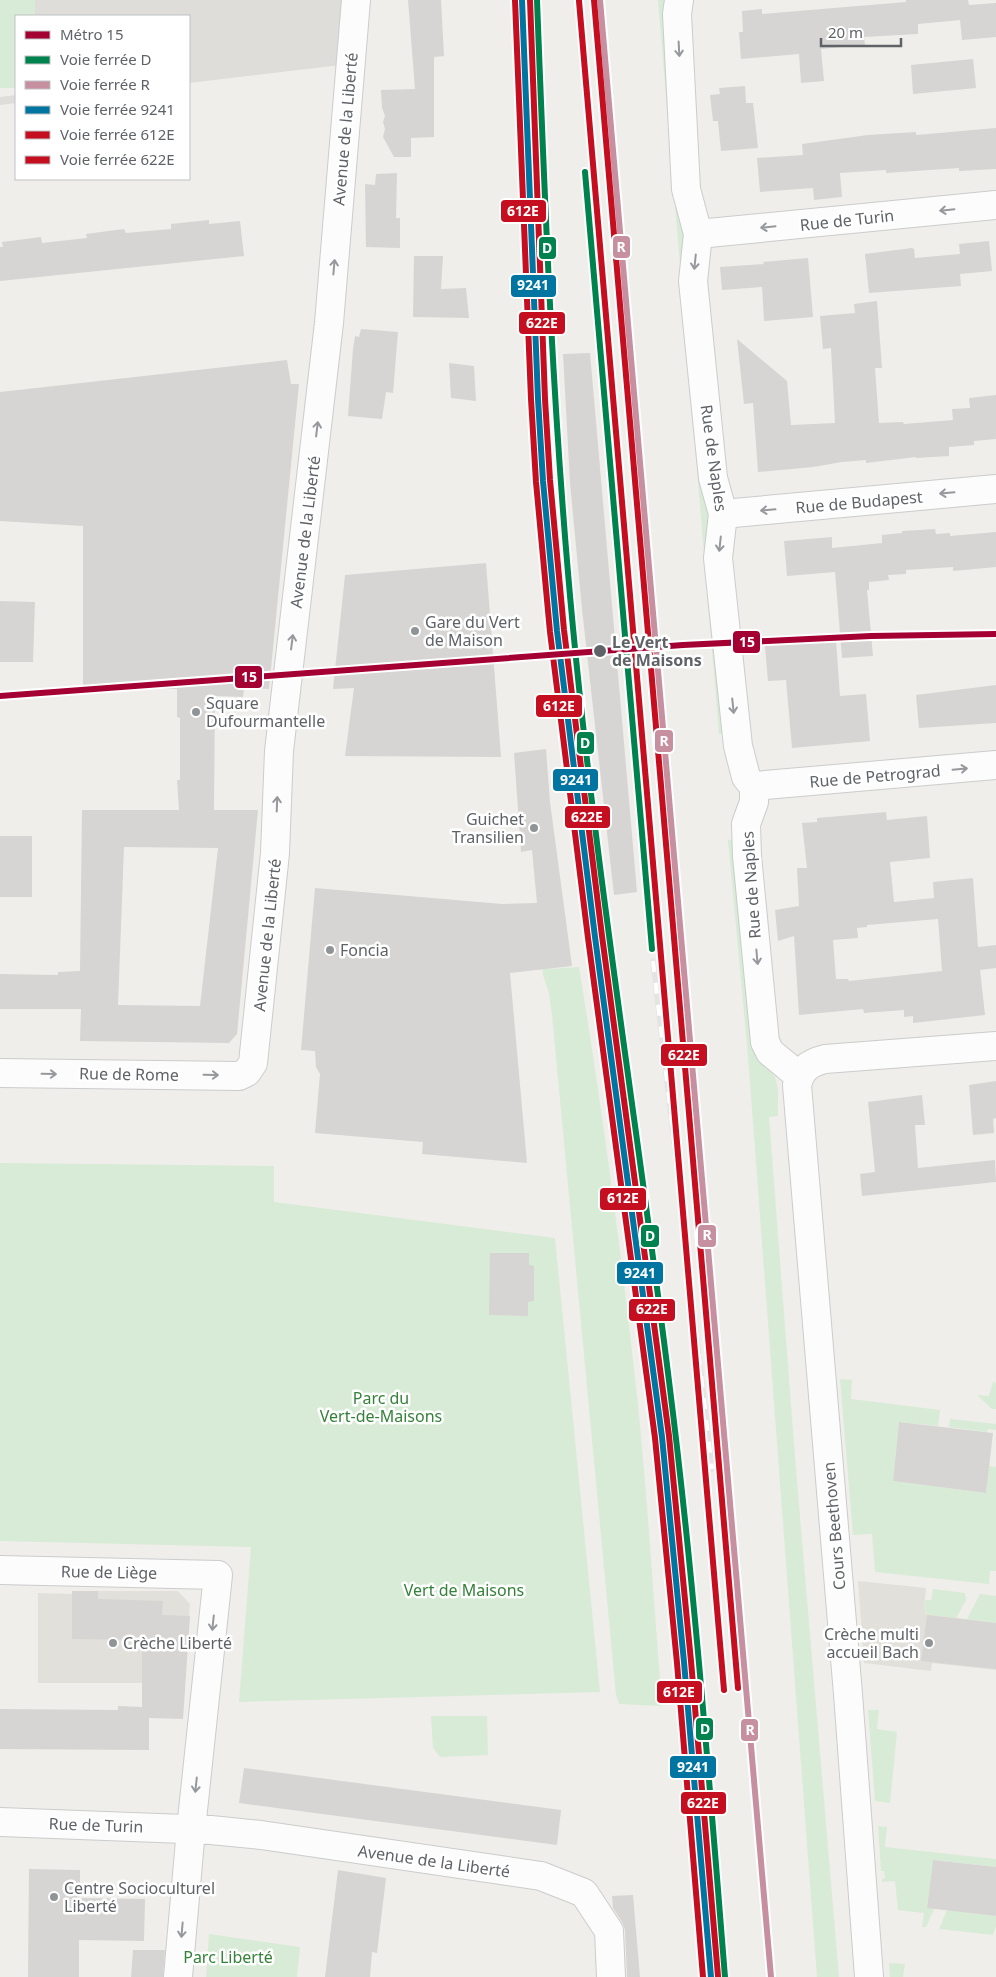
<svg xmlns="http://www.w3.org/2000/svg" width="996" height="1977" font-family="'Noto Sans',sans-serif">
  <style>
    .industrial { fill: #dfddda }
    .education { fill: #e2e0da }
    .green { fill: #d8ebd6 }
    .building { fill: #d6d5d3; fill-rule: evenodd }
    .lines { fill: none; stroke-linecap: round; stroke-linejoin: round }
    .minor-casing { stroke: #cbcccc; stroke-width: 30 }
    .minor { stroke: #fdfcfc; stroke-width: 28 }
    .rail-casing { stroke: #e4e4e4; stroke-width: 5.5 }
    .rail { stroke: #fff; stroke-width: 4; stroke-dasharray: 11; stroke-linecap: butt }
    .rail-1-casing { stroke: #fff; stroke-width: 10 }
    .rail-2-casing { stroke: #fff; stroke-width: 10 }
    .rail-3-casing { stroke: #fff; stroke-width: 10 }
    .rail-4-casing { stroke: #fff; stroke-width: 10 }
    .rail-5-casing { stroke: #fff; stroke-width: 10 }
    .rail-1 { stroke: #00824e; stroke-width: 6 }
    .rail-2 { stroke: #c790a1; stroke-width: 6 }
    .rail-3 { stroke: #0075a1; stroke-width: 6 }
    .rail-4 { stroke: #c50e1f; stroke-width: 6 }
    .rail-5 { stroke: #c50e1f; stroke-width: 6 }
    .metro-1-casing { stroke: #fff; stroke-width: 10 }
    .metro-1 { stroke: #a50034; stroke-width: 6 }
    .oneway { stroke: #96999c }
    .poi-dot { fill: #919496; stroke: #fff; stroke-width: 2 }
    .stop-dot { fill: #5f6368; stroke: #fff; stroke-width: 2 }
    .labels { text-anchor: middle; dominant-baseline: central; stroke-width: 5; stroke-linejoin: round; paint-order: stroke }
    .street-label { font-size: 16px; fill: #5f6368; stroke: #fff }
    .poi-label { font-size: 16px; fill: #5f6368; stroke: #fff; text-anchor: start }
    .stop-label { font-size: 16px; font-weight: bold; fill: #5f6368; stroke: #fff; text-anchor: start }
    .park-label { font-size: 16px; fill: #348238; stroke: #fff }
    .line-badge { stroke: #fff; stroke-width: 2 }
    .badge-label { font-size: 14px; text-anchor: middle; font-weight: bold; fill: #fff }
  </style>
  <rect width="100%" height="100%" fill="#efeeea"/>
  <path class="industrial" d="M23 0H363L341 65 189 83V16H23Z
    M16 95V103L0 105V97Z"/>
  <path class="education" d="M858 1581 926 1588 924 1608 926 1614 996 1623V1670L932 1663 931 1671 864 1663Z
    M73 1591H178L190 1604 183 1706 142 1705 143 1683H38V1593L73 1594Z"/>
  <path class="green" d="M0 0H35V16H16V88H0Z
    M658 0H668L685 218V256L727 733 719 734Z
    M735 839 760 1061 775 1076 778 1090V1116L769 1117 795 1457 839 1977H817L748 1056 728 840Z
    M547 946 549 969 579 967C603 1113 622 1258 638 1405 648 1505 654 1606 662 1706L619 1704 616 1695 552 1015 549 993 543 975 541 947Z
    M0 1163 274 1166V1202L555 1238 600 1692 239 1702 251 1547 0 1541Z
    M840 1379 852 1380 851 1399 940 1410 938 1426 899 1422 893 1481 986 1493 989 1466 996 1467V1571H990L989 1584 875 1572 872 1534 853 1535Z
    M993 1382 996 1383V1409H992L977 1395 989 1396Z
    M950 1419 996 1424V1430L988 1429 987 1432 949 1427Z
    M933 1589 965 1593 966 1600 956 1618 927 1615 924 1608 925 1600H931Z
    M980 1594 996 1596V1623L967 1619Z
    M868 1710H879L877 1729 897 1732 890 1803 875 1801Z
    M431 1716H487L488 1755 440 1757 433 1748Z
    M878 1826 887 1827 885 1847 996 1859V1867L933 1860 927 1907 934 1909 926 1927H922L924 1913 898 1910 895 1881 882 1882V1879L885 1878 884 1871H881Z
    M947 1910 996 1916V1926L993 1935 939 1929Z
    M209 1934 300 1947 297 1977H206Z
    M889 1963 905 1964 903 1977H890Z"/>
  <path class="building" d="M408 0H441L444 56 434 57V137L411 138V157H394L383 137 385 129 383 122 385 116 382 108 381 90 415 89Z
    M906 0H968L969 5 996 3V37L962 40 960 20 918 24V34L864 37 865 45 821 49 824 81 801 83 799 54 741 59 739 32H743L742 11 762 9V14L906 2Z
    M973 59 976 88 913 94 911 65Z
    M745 86 746 103H753L758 148 721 151 718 121H713L710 95 720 94 719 88Z
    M996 128V169L959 171V168L886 173V170L840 173 842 197 814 200 813 188 760 192 757 158 803 155 802 144 868 135 916 132V135Z
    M397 173 396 218H400V248L366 247 365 184 375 185 376 174Z
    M209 220V224L240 221 244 256 0 281V247H3L2 242 41 237 42 243 87 238 86 234 124 229 126 233 171 229V224Z
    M989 241 992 271 960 274 961 286 869 293 865 254 912 248 914 249 915 258 960 254 959 244Z
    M414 256H443L441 289 466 288 469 318 413 317Z
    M808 258 813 317 764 321 762 287 722 290 720 267 764 264 763 262Z
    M877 301 882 368H875L879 423 903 422 904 424 953 420 952 409 970 408 969 398 996 395V439L974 441V445L949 447V456L916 458V457L866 463V460L842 462 813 467 758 472 753 403 744 404 737 339 787 381 791 425 835 423 831 348 823 349 820 316 855 313 854 304Z
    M361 329 398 332 393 393 386 392 382 419 348 416 353 349 355 336 359 337Z
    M590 353 637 892 614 895 582 609 570 483 563 354Z
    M287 360 291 384H299L269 689 244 688 243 697 215 696 214 810H258L237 1034 229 1043 80 1041 81 1009H0V974L58 975V972L80 971 82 810H179L177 780H180V718L177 717V689H83V526L0 521V392ZM124 847 218 848 200 1006 118 1005Z
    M449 363 474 366 476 401 451 398Z
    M935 529 936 534 950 533V536L996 532V567L953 571V567L906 570V574L888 575 889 580 869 582V590H867L873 656 842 658 835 572 787 576 784 541 832 537V548L882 543V535L902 533V531Z
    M486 563 501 757 345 756 354 688 333 689 345 575Z
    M0 601 35 602 33 662H0Z
    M836 640 840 696 866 694 870 741 792 748 786 680 768 681 765 646Z
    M996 685V723L919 728 916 695Z
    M546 749 550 802 572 966 510 973 527 1163 422 1154 423 1142 315 1133 320 1074 316 1067 315 1051 301 1050 315 888 502 904 537 903 532 850 521 852 514 753Z
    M886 812 887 820 927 816 930 858 890 862 894 902 934 898 933 882 973 878 978 947 996 945V968L980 970 985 1015 913 1023V1016L904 1017V1010L864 1013 863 1009 799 1015 794 936 778 941 775 910 799 906 797 868H807L802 823 817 822V818ZM938 919 942 971 849 981 848 979H836L833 940 858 938 857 928 867 927V925Z
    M0 836H32V897H0Z
    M996 1081V1118L993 1119 994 1133 973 1135 969 1085Z
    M922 1095 925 1125H915L918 1168 995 1160 996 1182 862 1196 860 1174 875 1172 868 1102Z
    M490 1253H529V1265L534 1266V1301L528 1302V1316L489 1315Z
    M899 1422 993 1433 986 1493 893 1481Z
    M72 1591H98V1599L163 1601 162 1615 190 1616 183 1719 149 1718V1750L0 1749V1709L118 1710V1706L142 1707V1640L72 1639Z
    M927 1615 996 1623V1669L921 1661Z
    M244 1768 561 1810 557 1845 239 1803Z
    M933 1860 996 1867V1916L927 1908Z
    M29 1869 80 1870V1898L145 1899 144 1941 79 1940V1977H28Z
    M338 1870 386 1878 377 1953 372 1952 370 1977H325Z
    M633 1895 640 1977H627L625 1930 622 1922 613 1908 612 1896Z
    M133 1950H165L163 1977H131Z"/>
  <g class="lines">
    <g class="minor-casing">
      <path id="minor" d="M679 0 677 14 686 189 698 234 693 281 713 478 723 514 718 558 738 746 746 777 754 787V802L746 824 747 856 765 1042 770 1052 799 1076
        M698 234 996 205
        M723 514 996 489
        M754 787 765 785 996 765
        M0 1073 239 1076 247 1072 253 1063 275 853 279 751 329 323 356 0
        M0 1570 218 1575 191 1829 178 1977
        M0 1822 211 1830 261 1835 541 1876 584 1893 609 1931 611 1977
        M869 1977 848 1694 797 1085C801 1069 809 1063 825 1059L996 1046"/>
    </g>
    <use href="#minor" class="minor"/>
    <g class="rail-casing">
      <path id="rail" d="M653 961 712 1469"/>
    </g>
    <use href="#rail" class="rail"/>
    <g class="rail-1-casing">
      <path id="rail-1" d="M537 0C545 209 553 419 573 628 597 880 638 1130 669 1381 694 1579 709 1778 725 1977
        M585 172 652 949"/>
    </g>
    <g class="rail-2-casing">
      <path id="rail-2" d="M600 0 771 1977"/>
    </g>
    <g class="rail-3-casing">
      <path id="rail-3" d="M522 0 538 399 543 481 557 631 595 937 662 1437 684 1662 711 1977"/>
    </g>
    <g class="rail-4-casing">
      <path id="rail-4" d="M515 0 531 399 536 482 550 632 588 938 655 1438 677 1663 703 1977
        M579 1 724 1690"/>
    </g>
    <g class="rail-5-casing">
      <path id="rail-5" d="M530 0 545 399 550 480 564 630 602 936 669 1436 691 1661 718 1976
        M594 0 738 1688"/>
    </g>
    <use href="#rail-1" class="rail-1"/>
    <use href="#rail-2" class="rail-2"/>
    <use href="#rail-3" class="rail-3"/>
    <use href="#rail-4" class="rail-4"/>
    <use href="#rail-5" class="rail-5"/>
    <g class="metro-1-casing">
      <path id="metro-1" d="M0 696 683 645 871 636 996 634"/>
    </g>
    <use href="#metro-1" class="metro-1"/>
  </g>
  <defs><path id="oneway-shaft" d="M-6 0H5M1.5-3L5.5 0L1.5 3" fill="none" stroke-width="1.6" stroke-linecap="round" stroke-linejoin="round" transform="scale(1.25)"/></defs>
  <g class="oneway">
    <use href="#oneway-shaft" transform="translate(679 49) rotate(87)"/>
    <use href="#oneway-shaft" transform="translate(947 210) rotate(174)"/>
    <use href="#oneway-shaft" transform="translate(768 227) rotate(174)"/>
    <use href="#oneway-shaft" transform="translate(695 262) rotate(96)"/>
    <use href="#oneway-shaft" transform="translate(334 267) rotate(-85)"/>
    <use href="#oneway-shaft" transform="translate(317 429) rotate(-83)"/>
    <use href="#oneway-shaft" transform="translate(947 493) rotate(175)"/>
    <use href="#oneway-shaft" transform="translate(768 510) rotate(175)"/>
    <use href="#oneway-shaft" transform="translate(720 544) rotate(96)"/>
    <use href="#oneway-shaft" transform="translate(292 642) rotate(-83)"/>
    <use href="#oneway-shaft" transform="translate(733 706) rotate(84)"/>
    <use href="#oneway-shaft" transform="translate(960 769) rotate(-5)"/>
    <use href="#oneway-shaft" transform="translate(277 804) rotate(-88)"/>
    <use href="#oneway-shaft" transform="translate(757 957) rotate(85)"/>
    <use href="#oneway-shaft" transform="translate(49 1074) rotate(1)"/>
    <use href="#oneway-shaft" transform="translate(211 1075) rotate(1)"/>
    <use href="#oneway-shaft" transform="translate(213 1623) rotate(96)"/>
    <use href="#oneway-shaft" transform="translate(196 1785) rotate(96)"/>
    <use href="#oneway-shaft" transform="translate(182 1930) rotate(95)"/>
  </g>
  <g class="poi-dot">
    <circle cx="415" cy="631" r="5"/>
    <circle cx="196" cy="712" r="5"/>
    <circle cx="534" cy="828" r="5"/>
    <circle cx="330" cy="950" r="5"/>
    <circle cx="113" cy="1643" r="5"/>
    <circle cx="929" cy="1643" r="5"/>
    <circle cx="54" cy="1897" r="5"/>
  </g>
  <circle class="stop-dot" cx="600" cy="651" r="7"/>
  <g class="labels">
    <g class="street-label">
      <text transform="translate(345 129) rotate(-85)">Avenue de la Liberté</text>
      <text transform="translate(847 220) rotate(-6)">Rue de Turin</text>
      <text transform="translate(714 458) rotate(82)">Rue de Naples</text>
      <text transform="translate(859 502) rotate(-5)">Rue de Budapest</text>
      <text transform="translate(305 532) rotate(-83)">Avenue de la Liberté</text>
      <text transform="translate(875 776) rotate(-5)">Rue de Petrograd</text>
      <text transform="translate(751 885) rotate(-94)">Rue de Naples</text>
      <text transform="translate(267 935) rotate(-84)">Avenue de la Liberté</text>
      <text transform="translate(129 1074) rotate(1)">Rue de Rome</text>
      <text transform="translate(834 1526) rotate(-95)">Cours Beethoven</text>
      <text transform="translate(109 1572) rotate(1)">Rue de Liège</text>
      <text transform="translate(96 1825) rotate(2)">Rue de Turin</text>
      <text transform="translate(434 1861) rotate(8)">Avenue de la Liberté</text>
    </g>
    <g class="poi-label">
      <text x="425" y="622">Gare du Vert<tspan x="425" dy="18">de Maison</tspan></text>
      <text x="206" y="703">Square<tspan x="206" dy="18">Dufourmantelle</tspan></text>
      <text x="524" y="819" text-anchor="end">Guichet<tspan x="524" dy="18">Transilien</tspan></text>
      <text x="340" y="950">Foncia</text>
      <text x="919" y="1634" text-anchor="end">Crèche multi<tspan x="919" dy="18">accueil Bach</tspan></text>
      <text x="123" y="1643">Crèche Liberté</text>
      <text x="64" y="1888">Centre Socioculturel<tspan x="64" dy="18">Liberté</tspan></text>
    </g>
    <g class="stop-label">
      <text x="612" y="642">Le Vert<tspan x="612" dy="18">de Maisons</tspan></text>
    </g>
    <g class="park-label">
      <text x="381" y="1398">Parc du<tspan x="381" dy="18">Vert-de-Maisons</tspan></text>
      <text x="464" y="1590">Vert de Maisons</text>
      <text x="228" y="1957">Parc Liberté</text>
    </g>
  </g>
  <g class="line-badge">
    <rect x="500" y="199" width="47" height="24" rx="5" fill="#c50e1f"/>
    <rect x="612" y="235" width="19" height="24" rx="5" fill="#c790a1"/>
    <rect x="538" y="236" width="19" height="24" rx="5" fill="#00824e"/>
    <rect x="510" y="274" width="47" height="24" rx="5" fill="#0075a1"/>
    <rect x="518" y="311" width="48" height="24" rx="5" fill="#c50e1f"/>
    <rect x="732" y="630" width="29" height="24" rx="5" fill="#a50034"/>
    <rect x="234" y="665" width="29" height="24" rx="5" fill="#a50034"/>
    <rect x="535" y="694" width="48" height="24" rx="5" fill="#c50e1f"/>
    <rect x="654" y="729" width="20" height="24" rx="5" fill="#c790a1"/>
    <rect x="576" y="731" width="19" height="24" rx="5" fill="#00824e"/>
    <rect x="552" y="768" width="47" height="24" rx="5" fill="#0075a1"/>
    <rect x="564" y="805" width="47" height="24" rx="5" fill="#c50e1f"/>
    <rect x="660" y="1043" width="48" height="24" rx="5" fill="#c50e1f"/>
    <rect x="599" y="1187" width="48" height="24" rx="5" fill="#c50e1f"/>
    <rect x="697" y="1224" width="20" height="24" rx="5" fill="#c790a1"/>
    <rect x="640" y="1224" width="20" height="24" rx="5" fill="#00824e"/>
    <rect x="616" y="1261" width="48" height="24" rx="5" fill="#0075a1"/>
    <rect x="628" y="1298" width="48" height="24" rx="5" fill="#c50e1f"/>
    <rect x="656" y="1680" width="47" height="24" rx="5" fill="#c50e1f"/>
    <rect x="695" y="1717" width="19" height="24" rx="5" fill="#00824e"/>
    <rect x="740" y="1718" width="19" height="24" rx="5" fill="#c790a1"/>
    <rect x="669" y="1755" width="48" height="24" rx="5" fill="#0075a1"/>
    <rect x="680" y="1791" width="47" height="24" rx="5" fill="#c50e1f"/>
  </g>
  <g class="badge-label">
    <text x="523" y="216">612E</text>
    <text x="621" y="252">R</text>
    <text x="547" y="253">D</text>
    <text x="533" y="290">9241</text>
    <text x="542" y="328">622E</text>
    <text x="747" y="647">15</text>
    <text x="249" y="682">15</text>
    <text x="559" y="711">612E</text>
    <text x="664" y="746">R</text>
    <text x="585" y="748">D</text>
    <text x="576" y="785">9241</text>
    <text x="587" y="822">622E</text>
    <text x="684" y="1060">622E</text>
    <text x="623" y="1203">612E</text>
    <text x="707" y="1240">R</text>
    <text x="650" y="1241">D</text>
    <text x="640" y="1278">9241</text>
    <text x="652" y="1314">622E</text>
    <text x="679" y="1697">612E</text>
    <text x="705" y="1734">D</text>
    <text x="750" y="1735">R</text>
    <text x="693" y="1772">9241</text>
    <text x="703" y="1808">622E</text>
  </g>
  <rect x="15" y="15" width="175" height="165" fill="#ffffff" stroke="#bfc1c3"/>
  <rect x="25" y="31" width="25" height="8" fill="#a50034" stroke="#bfc1c3"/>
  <text x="60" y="40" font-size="15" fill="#5f6368">Métro 15</text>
  <rect x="25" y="56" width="25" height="8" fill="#00824e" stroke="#bfc1c3"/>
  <text x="60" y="65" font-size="15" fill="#5f6368">Voie ferrée D</text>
  <rect x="25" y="81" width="25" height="8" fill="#c790a1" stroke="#bfc1c3"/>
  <text x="60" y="90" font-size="15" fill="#5f6368">Voie ferrée R</text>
  <rect x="25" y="106" width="25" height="8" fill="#0075a1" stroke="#bfc1c3"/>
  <text x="60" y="115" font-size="15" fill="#5f6368">Voie ferrée 9241</text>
  <rect x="25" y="131" width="25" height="8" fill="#c50e1f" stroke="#bfc1c3"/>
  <text x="60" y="140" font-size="15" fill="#5f6368">Voie ferrée 612E</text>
  <rect x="25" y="156" width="25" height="8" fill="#c50e1f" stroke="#bfc1c3"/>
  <text x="60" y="165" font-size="15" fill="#5f6368">Voie ferrée 622E</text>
  <path d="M821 38v8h80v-8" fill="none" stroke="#5f6368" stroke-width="2.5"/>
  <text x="828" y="38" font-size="15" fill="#5f6368" stroke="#ffffff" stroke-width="4" paint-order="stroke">20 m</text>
</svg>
